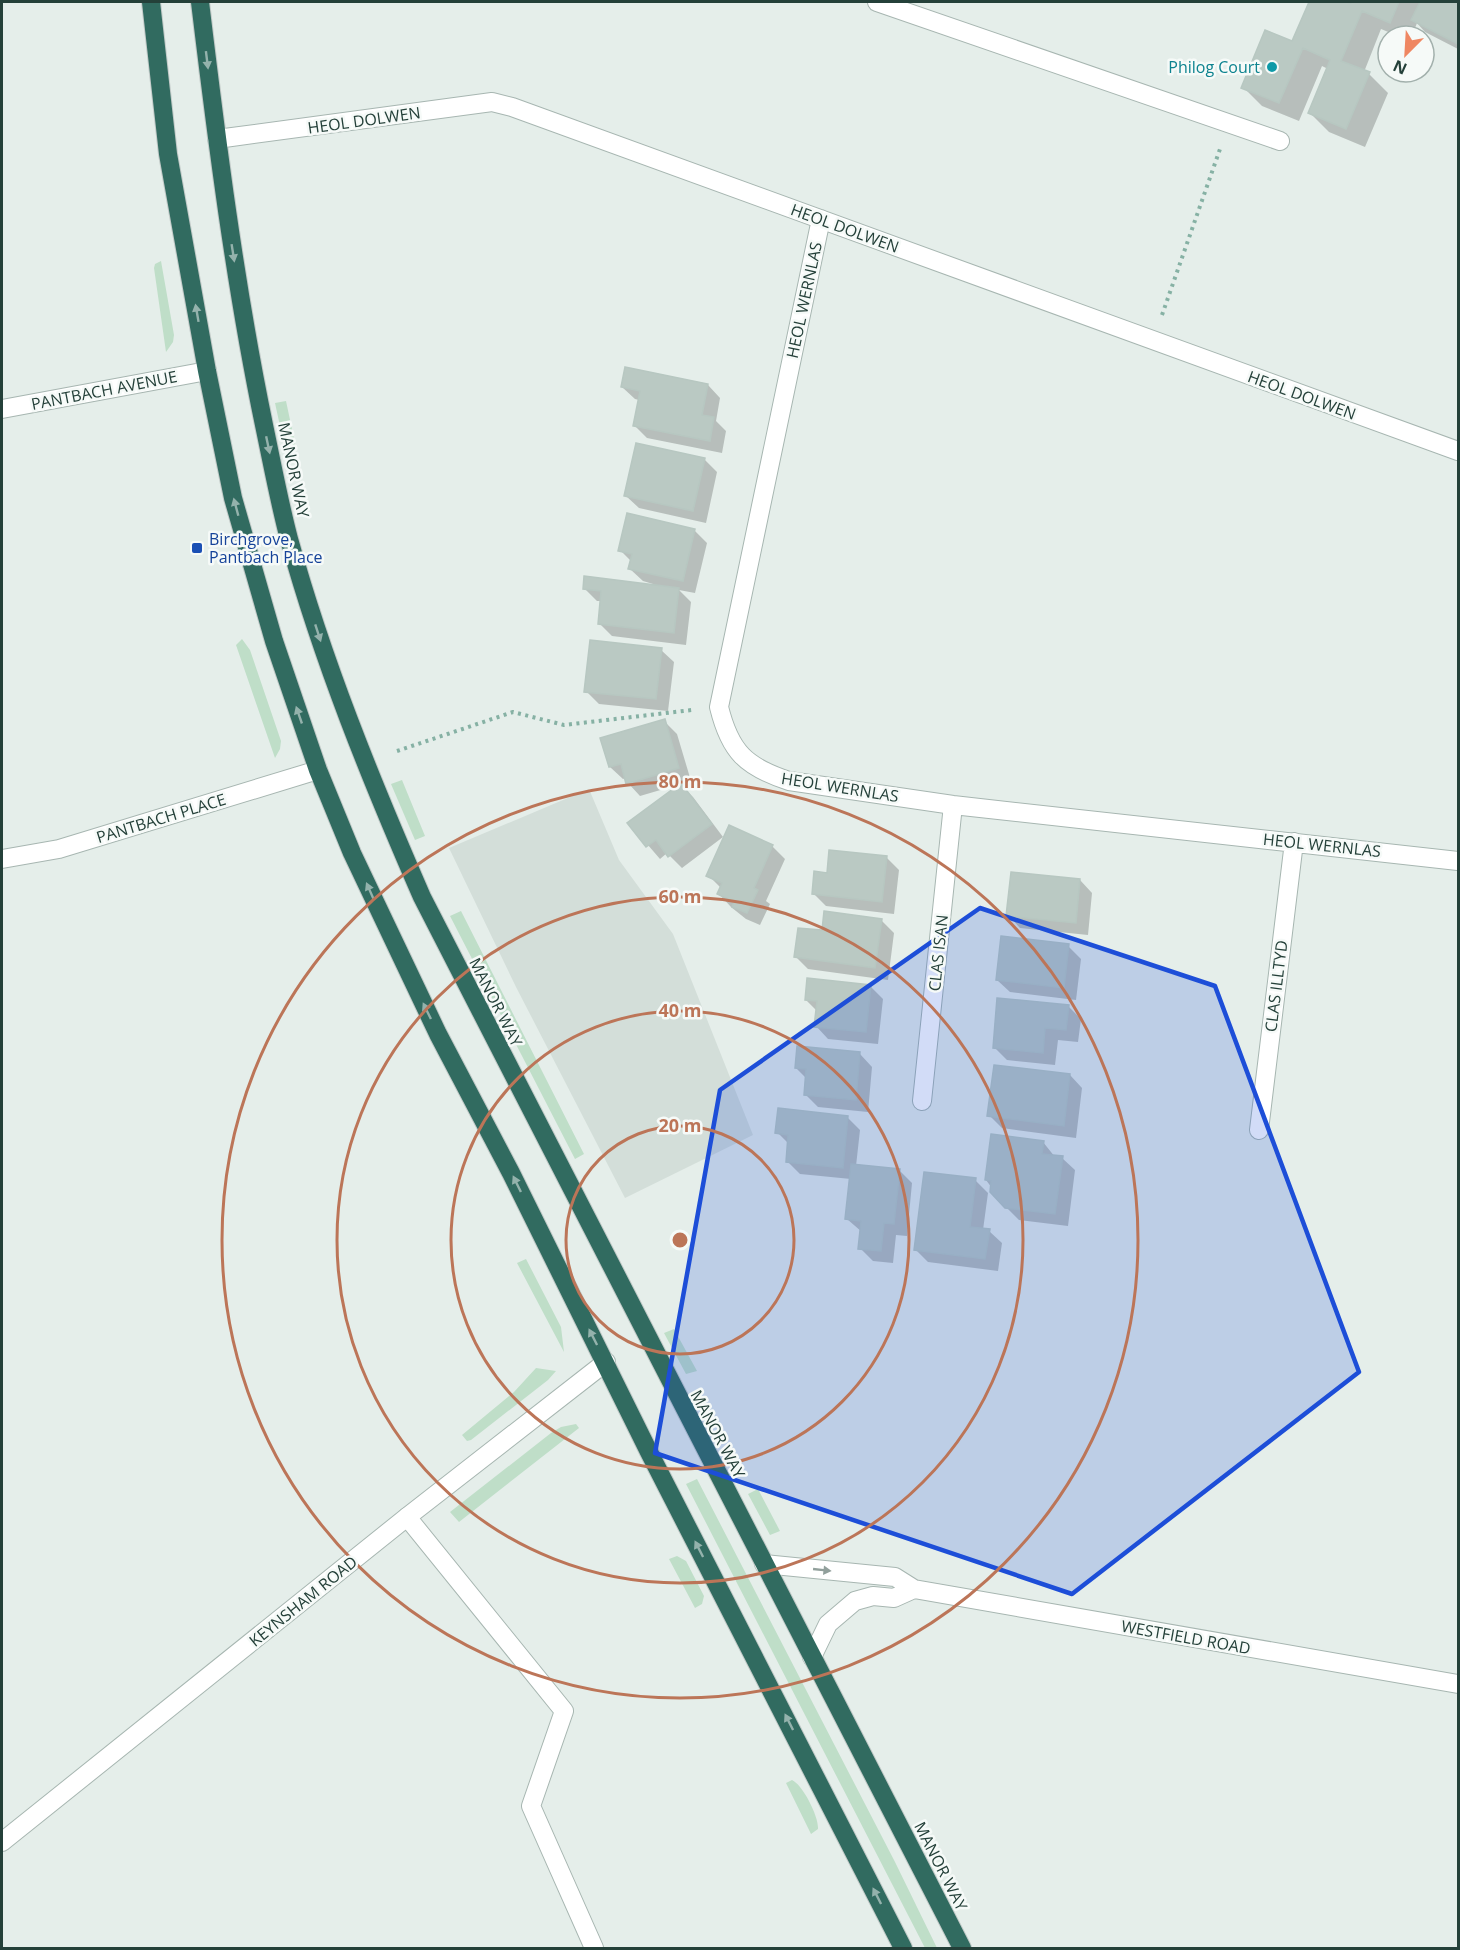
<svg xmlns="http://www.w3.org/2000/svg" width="1460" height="1950" font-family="'Open Sans',sans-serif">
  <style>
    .built { fill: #d3ded9 }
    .green { fill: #bfdec8 }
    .shadow { fill: #0003 }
    .building { fill: #bac9c3; stroke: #b7c7c1; stroke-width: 1.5 }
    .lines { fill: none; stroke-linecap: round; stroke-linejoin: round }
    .lane-casing { stroke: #a7b6b1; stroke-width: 20 }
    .street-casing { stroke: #a7b6b1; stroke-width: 20 }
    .highway-casing { stroke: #c2cac8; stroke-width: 20 }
    .path { stroke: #86b1a4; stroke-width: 4; stroke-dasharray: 3 4.5; stroke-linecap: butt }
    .lane { stroke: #fff; stroke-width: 18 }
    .street { stroke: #fff; stroke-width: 18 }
    .highway { stroke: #316b60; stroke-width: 18 }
    .oneway { fill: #94b2ac }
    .oneway2 { fill: #92a09c }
    .marked { fill: #1d4ed8; fill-opacity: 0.2; stroke: #1d4ed8; stroke-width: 4.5; stroke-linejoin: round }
    .ring { fill: none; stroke: #bc7558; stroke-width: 3 }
    .culture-dot { fill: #0f9aa8; stroke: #f6faf8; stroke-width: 2 }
    .transit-dot { fill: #1a4fb4; stroke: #f6faf8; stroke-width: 2 }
    .labels { text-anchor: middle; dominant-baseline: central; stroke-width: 5; stroke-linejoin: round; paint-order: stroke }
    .culture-label { font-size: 16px; fill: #0d838f; stroke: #f6faf8; text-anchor: end }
    .street-label { font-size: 16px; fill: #244039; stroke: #f6faf8 }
    .transit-label { font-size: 16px; fill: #164399; stroke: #f6faf8; text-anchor: start }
    .centre { fill: #bc7558; stroke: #f6faf8; stroke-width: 3 }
    .ring-label { font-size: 18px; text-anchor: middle; font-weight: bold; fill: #bc7558; stroke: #f6faf8; stroke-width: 5; stroke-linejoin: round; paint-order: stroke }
  </style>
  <rect width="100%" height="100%" fill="#e5eeea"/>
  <path class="built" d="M589 789 619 860 673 934 753 1135 625 1198 516 987 449 848Z"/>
  <path class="green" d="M161 261 174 335 173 342 166 352 154 268 155 264Z
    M286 401 296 448 285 449 275 403Z
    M242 639 250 650 281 741 280 749 275 758 236 645Z
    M402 780 425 836 415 840 391 784Z
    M461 911 584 1154 575 1159 450 916Z
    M526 1259 561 1327 564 1352 517 1263Z
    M674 1329 697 1371 686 1374 664 1333Z
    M536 1368 556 1371 548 1380 471 1440 467 1441 462 1435 514 1392Z
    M576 1424 579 1428 459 1522 450 1512 551 1433 561 1427Z
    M697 1479 895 1862 937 1948H925L686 1484Z
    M758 1489 780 1531 770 1535 748 1494Z
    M677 1556 686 1561 704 1596 702 1604 695 1608 669 1559Z
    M792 1780C803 1785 819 1817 818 1829L811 1834 786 1783Z"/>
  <path class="shadow" d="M1311 2H1347L1346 3 1352 5 1353 2H1458V49L1425 32 1417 23 1412 36H1398L1381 29 1364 72 1369 74 1388 93 1365 147 1329 132 1310 113 1328 69 1322 66 1299 121 1262 106 1243 87 1293 43Z
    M708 385 720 398 716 421 726 431 722 453 647 438 635 426 639 400 635 399 622 387Z
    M704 459 717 472 706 523 639 508 626 496Z
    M694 530 707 543 695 593 679 590 691 602 686 645 612 636 599 623 602 601H597L584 588 653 586V584L643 581 630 569 632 562 620 550Z
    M661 650 674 662 668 711 599 704 586 691Z
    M664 721 677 734 691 781 640 796 628 783 626 778 623 779 610 767Z
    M681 785 693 797 723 837 682 868 667 853 660 859 629 823Z
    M772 846 785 859 766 901 770 904 760 925 746 919 731 907 719 894 721 888 708 875Z
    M886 857 899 870 894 914 826 906 813 893 828 875Z
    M1080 880 1092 893 1088 935 1020 928 1008 915Z
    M881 920 894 933 888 980 808 969 796 957 823 932Z
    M1068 946 1081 959 1076 1000 1010 992 997 980Z
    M870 986 883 999 878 1044 828 1039 816 1026 817 1011 806 1000Z
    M1068 1006 1081 1019 1078 1042 1058 1040 1055 1065 1007 1060 994 1047Z
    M860 1054 872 1067 868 1112 818 1107 805 1094 807 1079 796 1068Z
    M1070 1075 1082 1088 1076 1138 1002 1128 989 1115Z
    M847 1117 860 1130 856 1166 900 1171 912 1183 907 1236 896 1235 893 1263 873 1261 860 1248 862 1232 847 1219 851 1179 800 1174 787 1161 789 1144 777 1132Z
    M1043 1142 1055 1157 1062 1158 1075 1170 1068 1226 1019 1220 1006 1207 986 1180Z
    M975 1180 988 1193 983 1230 989 1231 1002 1243 998 1271 928 1262 915 1249Z"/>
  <path class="building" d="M1309 2H1346L1351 3 1352 2H1399L1390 23 1362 11 1341 61 1370 72 1346 129 1308 113 1330 60 1303 48 1279 103 1241 88 1265 30 1292 41Z
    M1420 2H1458V44L1411 20Z
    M625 367 708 384 702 415 714 417 710 441 633 426 640 391 621 387Z
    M636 443 705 458 693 511 624 496Z
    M627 513 695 529 683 581 628 569 632 554 618 551Z
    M584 576 679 588 674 633 598 624 601 591 583 589Z
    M590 640 662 648 656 699 584 692Z
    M665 719 679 768 626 784 621 764 609 767 600 738Z
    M681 783 712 824 668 857 656 840 646 847 627 823Z
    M729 825 773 845 754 888 758 890 747 913 732 907 734 902 717 894 722 883 706 876Z
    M829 850 887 856 882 902 812 894 814 871 827 873Z
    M1011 872 1080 879 1076 923 1006 916Z
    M824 911 882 919 875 968 794 957 798 928 822 930Z
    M1001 936 1069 944 1064 988 996 980Z
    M807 978 871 985 866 1032 814 1027 817 1001 805 1000Z
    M997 998 1069 1005 1066 1030 1045 1028 1043 1053 993 1048Z
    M797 1046 860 1052 856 1100 804 1095 806 1069 795 1068Z
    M994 1065 1070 1074 1064 1126 987 1116Z
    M778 1108 848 1116 843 1168 786 1162 788 1135 775 1133Z
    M991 1134 1044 1141 1042 1154 1063 1156 1055 1214 1005 1208 990 1192 991 1181 985 1180Z
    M851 1164 900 1169 894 1224 884 1223 881 1251 858 1249 861 1221 845 1219Z
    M924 1172 976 1178 970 1227 990 1229 985 1259 914 1250Z"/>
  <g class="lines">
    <g class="lane-casing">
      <path id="lane" d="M877 2 1280 141
        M407 1517 564 1711 531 1806 594 1948"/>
    </g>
    <g class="street-casing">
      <path id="street" d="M217 139 492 102 512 107 1458 451
        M821 219 719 707C730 752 746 767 789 781L953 805 1458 861
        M2 409 207 371
        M2 859 59 849 318 770
        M922 1101 953 805
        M1259 1130 1294 842
        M764 1564 895 1577 914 1589 1458 1684
        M812 1657 828 1624 855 1601 873 1596 894 1598 914 1589
        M2 1842 407 1517 606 1362"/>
    </g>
    <g class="highway-casing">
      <path id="highway" d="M151 2 168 154 207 371 233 498 274 641 318 770 352 853 438 1034 511 1173 649 1452 903 1948
        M200 2C217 143 235 285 264 425 272 463 279 501 289 539 323 662 371 780 422 897L962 1948"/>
    </g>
    <path class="path" d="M1162 315 1220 149
      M397 751 513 712 564 725 692 710"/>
    <use href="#lane" class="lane"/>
    <use href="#street" class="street"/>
    <use href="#highway" class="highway"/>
  </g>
  <defs><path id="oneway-solid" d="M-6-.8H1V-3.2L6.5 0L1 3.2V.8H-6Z" transform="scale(1.5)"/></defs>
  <g class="oneway">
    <use href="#oneway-solid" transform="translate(207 60) rotate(83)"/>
    <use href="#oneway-solid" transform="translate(233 253) rotate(81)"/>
    <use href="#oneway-solid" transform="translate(197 313) rotate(-100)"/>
    <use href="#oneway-solid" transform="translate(268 445) rotate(78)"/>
    <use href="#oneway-solid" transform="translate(236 507) rotate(-105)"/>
    <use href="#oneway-solid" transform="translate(318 633) rotate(72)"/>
    <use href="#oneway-solid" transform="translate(299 715) rotate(-109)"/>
    <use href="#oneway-solid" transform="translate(370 891) rotate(-114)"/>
    <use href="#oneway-solid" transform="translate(427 1011) rotate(-116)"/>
    <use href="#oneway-solid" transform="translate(517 1184) rotate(-116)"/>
    <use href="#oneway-solid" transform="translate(593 1337) rotate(-117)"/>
    <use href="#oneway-solid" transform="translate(699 1549) rotate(-117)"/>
    <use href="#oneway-solid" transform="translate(789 1722) rotate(-117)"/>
    <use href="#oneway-solid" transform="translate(877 1896) rotate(-117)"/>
  </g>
  <use class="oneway2" href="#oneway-solid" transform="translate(822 1570) rotate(6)"/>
  <path class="marked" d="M980 908 1215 986 1359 1372 1072 1594 655 1453 720 1090Z"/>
  <g class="ring">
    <circle cx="680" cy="1240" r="114"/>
    <circle cx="680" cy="1240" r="229"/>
    <circle cx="680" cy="1240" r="343"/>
    <circle cx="680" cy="1240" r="458"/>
  </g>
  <circle class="culture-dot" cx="1272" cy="67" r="6"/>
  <rect class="transit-dot" x="191" y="542" width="12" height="12" rx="3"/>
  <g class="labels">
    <g class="culture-label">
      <text x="1260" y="67">Philog Court</text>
    </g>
    <g class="street-label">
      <text transform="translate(364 120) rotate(-8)">HEOL DOLWEN</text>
      <text transform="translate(845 228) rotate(20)">HEOL DOLWEN</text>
      <text transform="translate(804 300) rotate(-78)">HEOL WERNLAS</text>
      <text transform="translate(104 390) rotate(-11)">PANTBACH AVENUE</text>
      <text transform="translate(1302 395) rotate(20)">HEOL DOLWEN</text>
      <text transform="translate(294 470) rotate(78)">MANOR WAY</text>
      <text transform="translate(840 787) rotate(9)">HEOL WERNLAS</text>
      <text transform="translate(161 818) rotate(-17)">PANTBACH PLACE</text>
      <text transform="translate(1322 845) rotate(6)">HEOL WERNLAS</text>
      <text transform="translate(938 953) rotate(-84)">CLAS ISAN</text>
      <text transform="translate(1276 986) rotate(-83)">CLAS ILLTYD</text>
      <text transform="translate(496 1002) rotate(63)">MANOR WAY</text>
      <text transform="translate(718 1434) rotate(62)">MANOR WAY</text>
      <text transform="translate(303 1601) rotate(-39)">KEYNSHAM ROAD</text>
      <text transform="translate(1186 1637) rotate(10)">WESTFIELD ROAD</text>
      <text transform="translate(941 1866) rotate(63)">MANOR WAY</text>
    </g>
    <g class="transit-label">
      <text x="209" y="539">Birchgrove,<tspan x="209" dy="18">Pantbach Place</tspan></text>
    </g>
  </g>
  <circle cx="680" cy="1240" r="9" class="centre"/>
  <g class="ring-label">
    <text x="680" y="788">80 m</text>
    <text x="680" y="903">60 m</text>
    <text x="680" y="1017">40 m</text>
    <text x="680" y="1132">20 m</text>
  </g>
  <rect width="1460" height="1950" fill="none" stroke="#244039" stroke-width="6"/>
  <g transform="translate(1406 54) rotate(204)"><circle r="28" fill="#f6faf8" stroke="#a2b0ac" stroke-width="1.5"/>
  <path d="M0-4.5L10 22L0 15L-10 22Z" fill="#ef8762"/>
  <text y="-9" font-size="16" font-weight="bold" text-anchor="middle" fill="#244039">N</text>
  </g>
</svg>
